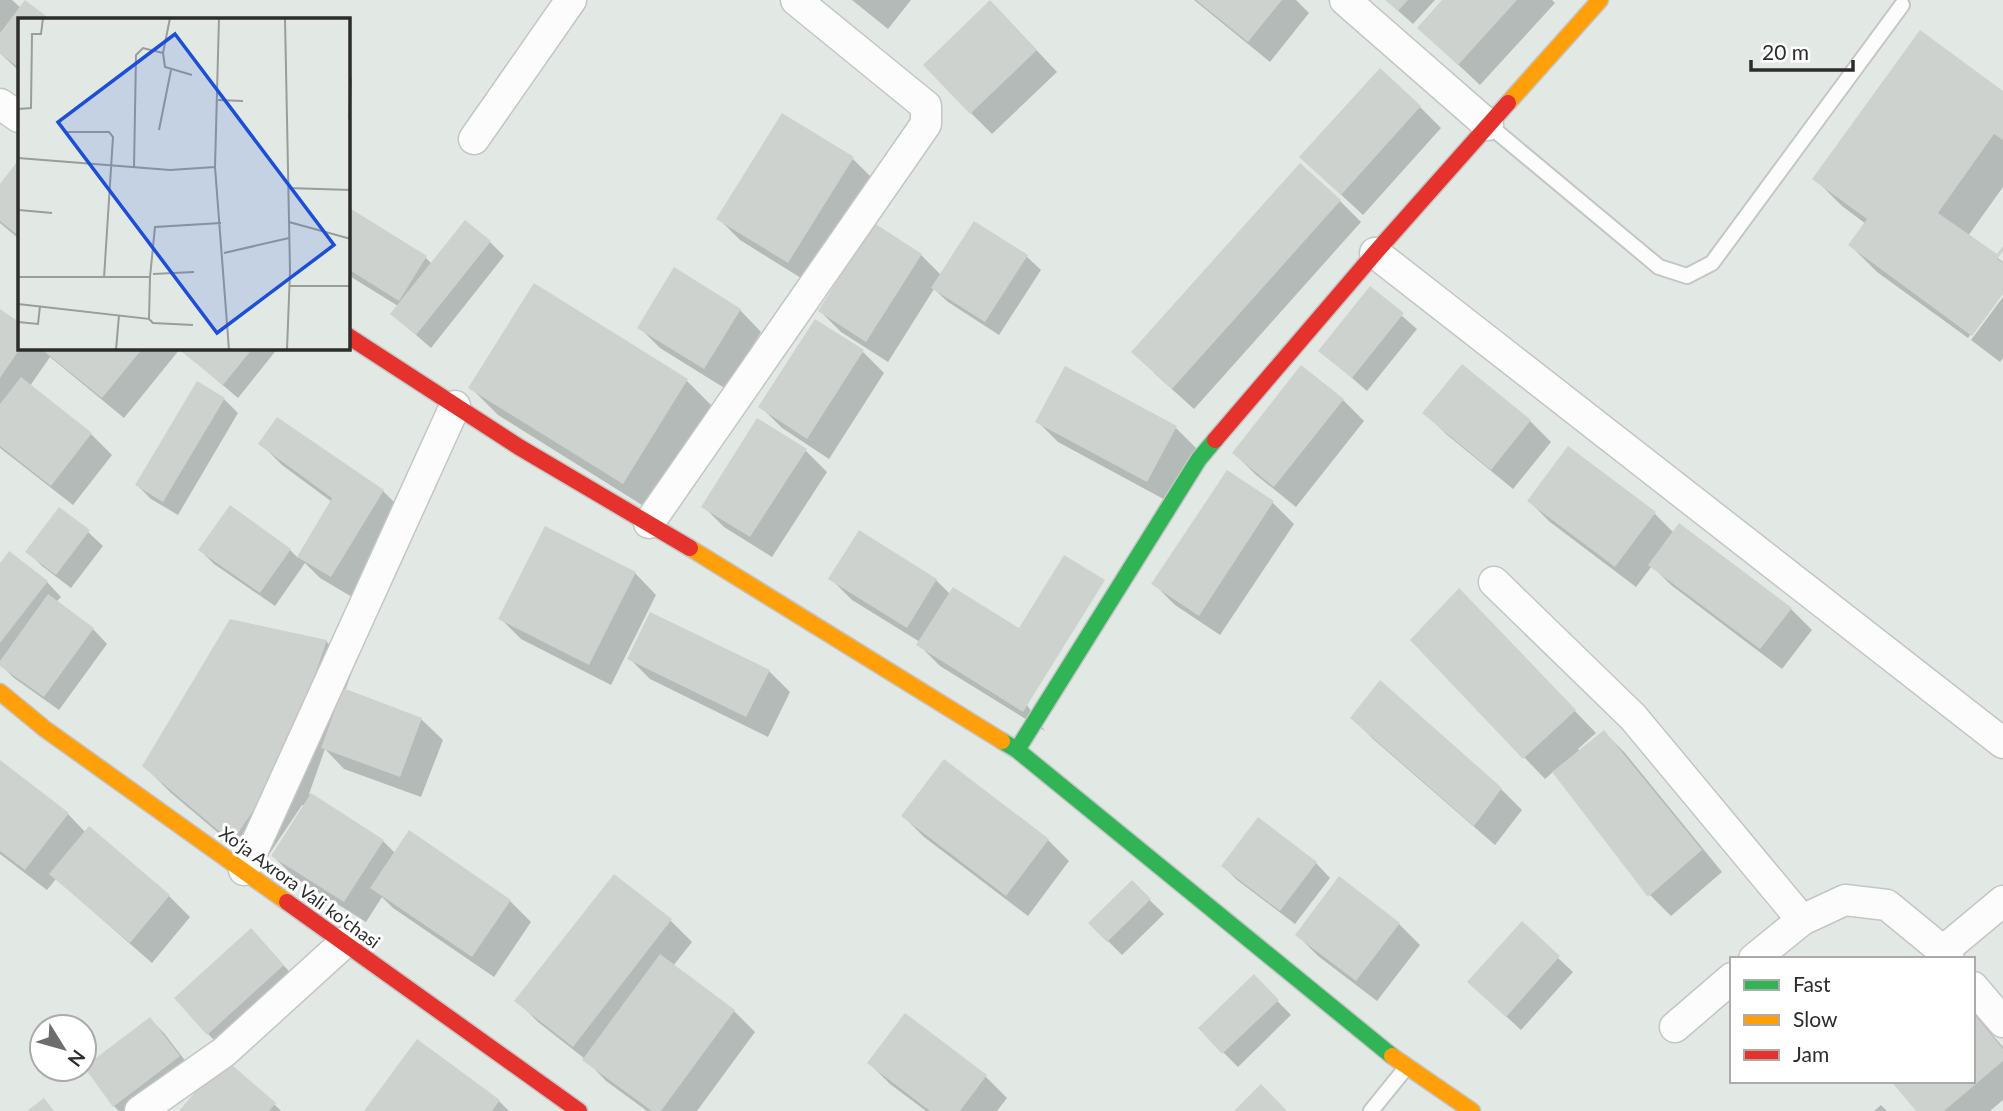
<svg xmlns="http://www.w3.org/2000/svg" width="2003" height="1111" font-family="Lato,sans-serif">
  <style>
    .shadow { fill: #0003 }
    .building { fill: #cdd2cf }
    .lines { fill: none; stroke-linecap: round; stroke-linejoin: round }
    .lane-casing { stroke: #c4c5c5; stroke-width: 18 }
    .street-casing { stroke: #c4c5c5; stroke-width: 33 }
    .fast-casing { stroke: #c4c5c5; stroke-width: 19 }
    .slow-casing { stroke: #c4c5c5; stroke-width: 19 }
    .jam-casing { stroke: #c4c5c5; stroke-width: 19 }
    .lane { stroke: #fbfcfb; stroke-width: 14 }
    .street { stroke: #fbfcfb; stroke-width: 30 }
    .fast { stroke: #30b455; stroke-width: 16 }
    .slow { stroke: #ff9f0a; stroke-width: 16 }
    .jam { stroke: #e5322d; stroke-width: 16 }
    .labels { text-anchor: middle; dominant-baseline: central; stroke-width: 6; stroke-linejoin: round; paint-order: stroke }
    .street-label { font-size: 18px; fill: #2c2c2c; stroke: #fff }
    .inset-road { fill: none; stroke: #999d9b; stroke-width: 2 }
    .view { fill: #1d4ed8; fill-opacity: 0.15; stroke: #1d4ed8; stroke-width: 3.5 }
    .inset-edge { fill: none; stroke: #2c2c2c; stroke-width: 3.5 }
  </style>
  <rect width="100%" height="100%" fill="#e2e9e5"/>
  <path class="shadow" d="M0 0H12L21 8 25 2 47 19H19V71L0 53Z
    M852 0H911L888 29Z
    M1194 0H1296L1309 13 1270 62Z
    M1386 0H1435L1413 24Z
    M1444 0H1552L1555 3 1480 85 1419 28Z
    M1011 23 1057 72 992 134 971 113Z
    M2003 93V187L1968 236 2003 262V291L1968 338 1877 272 1850 245 1866 224 1842 206 1815 179Z
    M1420 107 1441 128 1363 215 1323 178Z
    M853 159 874 180 809 283 740 240 719 219Z
    M19 162V239L0 223V187Z
    M1340 201 1361 222 1194 409 1154 373Z
    M348 209 426 258 432 264 490 242 504 256 431 348 392 314 398 306 348 275Z
    M874 225 921 255 942 276 1026 256 1041 270 999 335 948 302 934 289 888 362 841 332 820 311Z
    M674 269 740 310 761 332 726 389 660 348 639 327Z
    M1370 288 1417 329 1367 391 1321 351Z
    M2003 297V358L2000 362 1971 340Z
    M0 311 19 324V348H278L238 398 180 349 124 418 50 357 30 386 91 434 112 455 73 505 0 448Z
    M863 352 884 373 829 459 782 428 761 407Z
    M1463 367 1530 421 1551 442 1513 489 1446 434 1425 413Z
    M1066 368 1176 428 1197 449 1169 502 1058 442 1037 421Z
    M1302 368 1343 400 1364 421 1296 507 1255 474 1234 453Z
    M687 381 714 408 650 510 498 415 471 388Z
    M224 399 238 413 178 515 151 499 137 485Z
    M261 444 383 491 404 512 352 597 320 578 305 563 275 606 214 564 200 550H290L298 558 332 502 282 465Z
    M806 451 827 472 772 557 724 527 703 506Z
    M1227 473 1273 503 1294 524 1220 635 1175 605 1154 584Z
    M1529 501 1655 514 1674 533 1791 609 1812 630 1782 669 1671 585 1652 566 1636 587 1550 522Z
    M546 528 635 573 656 595 611 685 521 639 500 618Z
    M88 532 103 546 71 588 42 566 28 552Z
    M0 564 47 582 61 597 56 602 93 629 107 644 59 710 14 678 0 664Z
    M831 579 936 580 950 594 1045 731 940 666 919 645 920 642 852 600Z
    M1480 612 1596 733 1578 749 1580 751 1604 732 1625 753 1722 872 1671 916 1650 895 1554 771 1545 779 1412 640Z
    M326 641 353 669 345 691 421 719 443 740 421 797 344 769 325 749 309 794 383 841 395 853 510 901 531 922 494 977 393 908 382 897 366 922 294 877 273 856 305 806 302 805 260 868 171 793 144 766Z
    M629 658 769 671 790 692 768 737 650 679Z
    M1352 718 1501 789 1522 810 1495 845 1373 739Z
    M0 762 68 814 86 833 89 829 169 896 190 917 152 963 56 879 47 890 0 854Z
    M903 816 1048 840 1069 861 1028 916 924 837Z
    M1258 819 1316 863 1330 878 1295 924 1237 880 1223 866Z
    M614 877 671 921 692 942 673 966 734 1011 755 1032 697 1111H647L606 1081 585 1059 538 1022 517 1001Z
    M1339 879 1399 924 1420 945 1377 1001 1318 956 1297 935Z
    M1132 883 1164 914 1122 955 1090 923Z
    M1522 924 1573 972 1521 1030 1484 996Z
    M251 931 304 987 229 1055 208 1034Z
    M1254 977 1291 1015 1238 1067 1200 1029Z
    M1973 1012 2003 1047V1100L1990 1111H1918L1973 1081Z
    M905 1015 986 1077 1007 1098 997 1111H926L890 1084 869 1063Z
    M150 1019 164 1033 193 1071 140 1111H119L114 1106Z
    M417 1041 499 1101 509 1111H366Z
    M274 1104 281 1111H181Z
    M1881 1105 1887 1111H1874Z"/>
  <path class="building" d="M25 0 50 19H19V68L0 53V33Z
    M990 0 1037 50 970 114 923 65Z
    M1196 0H1282L1248 42Z
    M1385 0H1408L1398 11Z
    M1442 0H1517L1458 65 1417 28Z
    M1920 30 2003 91V140L1994 134 1938 213 1997 254 2003 246V251L1997 259 2003 263V294L1972 336 1848 245 1867 219 1812 179Z
    M1380 68 1421 106 1341 195 1299 157Z
    M782 113 854 157 788 263 716 219Z
    M19 159V236L0 221V184Z
    M1300 163 1341 200 1172 389 1131 352Z
    M348 207 427 256 399 301 348 269Z
    M465 220 491 241 416 335 390 314Z
    M974 221 1028 255 985 322 931 288Z
    M874 223 922 254 866 342 818 311Z
    M674 267 741 309 704 369 637 328Z
    M534 283 688 379 623 484 468 388Z
    M1370 286 1404 313 1352 378 1318 351Z
    M0 309 19 322V350L0 378Z
    M815 319 864 350 807 439 758 407Z
    M40 348H143L102 398Z
    M177 348H253L223 385Z
    M1462 364 1531 420 1491 470 1422 413Z
    M1301 365 1344 399 1274 487 1232 453Z
    M1065 366 1177 426 1147 482 1035 422Z
    M21 377 92 433 51 486 0 446V404Z
    M197 381 225 398 163 502 135 485Z
    M277 417 384 490 331 577 297 557 332 498 258 444Z
    M757 418 807 449 750 537 701 507Z
    M1568 446 1656 512 1615 567 1527 501Z
    M1227 470 1274 501 1199 616 1151 584Z
    M230 505 291 549 260 593 198 550Z
    M59 507 90 530 56 575 25 552Z
    M1679 523 1792 608 1760 649 1648 565Z
    M545 526 636 572 589 665 498 619Z
    M859 530 937 579 907 628 828 579Z
    M9 551 48 581 0 643V563Z
    M1064 555 1105 580 1023 712 916 645 953 587 1019 628Z
    M1459 588 1576 710 1523 759 1410 640Z
    M48 594 94 628 44 697 0 666V661Z
    M650 612 770 670 746 717 627 659Z
    M230 619 327 640 283 766 232 842 142 766Z
    M1380 680 1502 788 1474 826 1350 718Z
    M343 688 422 718 400 777 321 748Z
    M1604 730 1702 850 1648 897 1552 772Z
    M944 759 1049 839 1006 896 901 816Z
    M0 760 69 813 25 870 0 851Z
    M311 793 384 840 344 902 271 856Z
    M1258 817 1317 862 1280 911 1221 866Z
    M89 826 170 895 130 943 49 874Z
    M409 830 511 900 472 957 370 888Z
    M614 874 672 919 573 1047 514 1001Z
    M1339 876 1400 923 1356 981 1295 935Z
    M1132 880 1151 899 1107 942 1088 923Z
    M1522 921 1560 956 1506 1017 1467 982Z
    M251 928 284 965 207 1035 174 998Z
    M660 954 735 1010 661 1111H652L582 1060Z
    M1254 974 1279 1000 1222 1054 1198 1028Z
    M905 1013 987 1075 960 1111H930L867 1063Z
    M1973 1013 2003 1049V1061L1944 1111H1916L1891 1081H1973Z
    M150 1017 180 1056 113 1107 84 1067Z
    M417 1039 500 1100 492 1111H364Z
    M224 1058 276 1103 269 1111H179Z
    M1261 1084 1287 1111H1234Z
    M44 1098 54 1111H27Z"/>
  <g class="lines">
    <g class="lane-casing">
      <path id="lane" d="M1491 127 1659 267 1687 276 1712 263 1902 5
        M1371 1111 1405 1069"/>
    </g>
    <g class="street-casing">
      <path id="street" d="M1345 0 1488 125
        M0 104 19 117
        M474 139 571 0
        M1375 253 2003 743
        M649 523 926 124V106L796 0
        M1494 582 1633 717 1802 920
        M244 870 455 406
        M1754 959 1802 920 1845 900 1887 905 1943 951
        M1949 959 1943 951 2003 901
        M1973 987 2003 1022
        M1675 1027 1732 978
        M140 1111 224 1052 345 942"/>
    </g>
    <g class="fast-casing">
      <path id="fast" d="M1002 741 1017 750 1392 1056
        M1017 750 1199 459 1215 440"/>
    </g>
    <g class="slow-casing">
      <path id="slow" d="M1508 103 1600 0
        M690 548 1002 741
        M0 692 45 729 287 902
        M1392 1056 1472 1111"/>
    </g>
    <g class="jam-casing">
      <path id="jam" d="M348 336 519 447 690 548
        M1215 440 1375 253 1508 103
        M287 902 579 1111"/>
    </g>
    <use href="#lane" class="lane"/>
    <use href="#street" class="street"/>
    <use href="#fast" class="fast"/>
    <use href="#slow" class="slow"/>
    <use href="#jam" class="jam"/>
  </g>
  <g class="labels">
    <g class="street-label">
      <text transform="translate(300 887) rotate(36)">Xo'ja Axrora Vali ko'chasi</text>
    </g>
  </g>
  <g transform="translate(18 18)">
    <rect width="332" height="332" fill="#e2e9e5"/>
    <path class="inset-road" d="M201 0 197 149 211 332M267 0 272 253 269 332M145 35 147 49 174 57M200 82 225 83M0 91 13 90 14 16H23L25 0M331 101 333 61M141 112 153 52M48 114H91L95 119 86 260M0 140 152 152 197 149M116 150 118 37 125 30 145 35 152 0M270 170 333 172M1 192 34 195M271 204 333 221M206 235 271 220M135 256 176 254M0 259H132L137 209 203 205M272 268H331M0 286 131 301 132 259M131 301 135 305 175 307M0 304 20 306 22 288M98 332 101 297"/>
    <path class="view" d="M157 16 316 227 199 315 40 104Z"/>
    <rect width="332" height="332" class="inset-edge"/>
  </g>
  <rect x="1730" y="957" width="245" height="126" fill="#ffffff" stroke="#ababab" stroke-width="2"/>
  <rect x="1744" y="980" width="35" height="10" fill="#30b455" stroke="#ababab" stroke-width="2"/>
  <text x="1793" y="992" font-size="21" fill="#2c2c2c">Fast</text>
  <rect x="1744" y="1015" width="35" height="10" fill="#ff9f0a" stroke="#ababab" stroke-width="2"/>
  <text x="1793" y="1027" font-size="21" fill="#2c2c2c">Slow</text>
  <rect x="1744" y="1050" width="35" height="10" fill="#e5322d" stroke="#ababab" stroke-width="2"/>
  <text x="1793" y="1062" font-size="21" fill="#2c2c2c">Jam</text>
  <g transform="translate(63 1048) rotate(127)"><circle r="33" fill="#ffffff" stroke="#ababab" stroke-width="2"/>
  <path d="M0-5L12 26L0 18L-12 26Z" fill="#6c6e6d"/>
  <text y="-10" font-size="19" font-weight="bold" text-anchor="middle" fill="#2c2c2c">N</text>
  </g>
  <path d="M1751 60v10h102v-10" fill="none" stroke="#2c2c2c" stroke-width="3.5"/>
  <text x="1762" y="60" font-size="21" fill="#2c2c2c" stroke="#ffffff" stroke-width="5" paint-order="stroke">20 m</text>
</svg>
